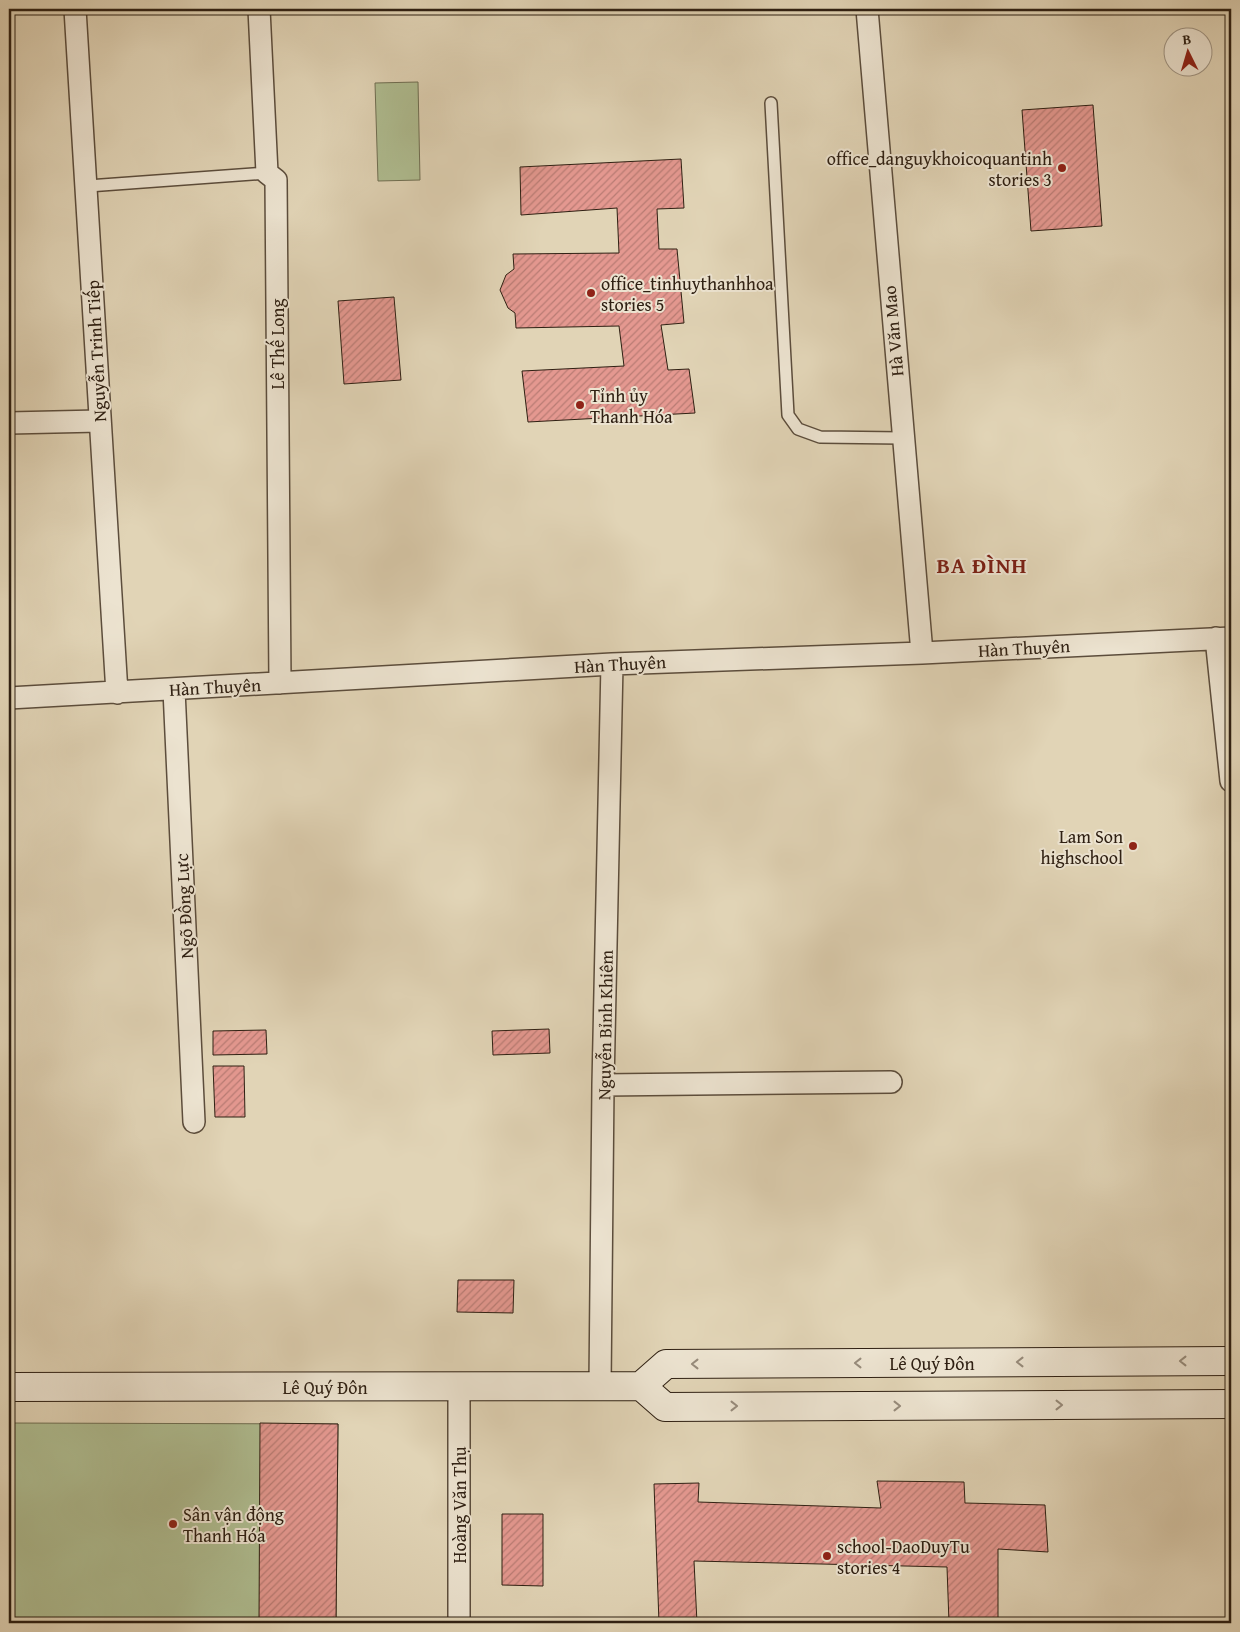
<svg xmlns="http://www.w3.org/2000/svg" width="1240" height="1632" font-family="'Gentium Book Plus',serif">
  <style>
    .grass { fill: #afbd91; stroke: #6f6e52 }
    .building { fill: url(#building-hatch); stroke: #2f2013 }
    .lines { fill: none; stroke-linecap: round; stroke-linejoin: round }
    .lane-casing { stroke: #5c4d3c; stroke-width: 14 }
    .street-casing { stroke: #5c4d3c; stroke-width: 24 }
    .secondary-casing { stroke: #2f2013; stroke-width: 30 }
    .lane { stroke: #ece3d0; stroke-width: 11 }
    .street { stroke: #ece3d0; stroke-width: 21 }
    .secondary { stroke: #ece3d0; stroke-width: 28 }
    .oneway { stroke: #978b7b }
    .poi-dot { fill: #8f2418; stroke: #ece3d0; stroke-width: 2 }
    .labels { text-anchor: middle; dominant-baseline: central; stroke-width: 4; stroke-linejoin: round; paint-order: stroke }
    .poi-label { font-size: 18px; fill: #2f2013; stroke: #ece3d0; text-anchor: start }
    .street-label { font-size: 18px; fill: #2f2013; stroke: #ece3d0 }
    .district-label { font-size: 22px; font-weight: bold; letter-spacing: 1px; fill: #7a1f14; stroke: #ece3d0 }
  </style>
  <defs>
    <pattern id="building-hatch" width="6" height="6" patternUnits="userSpaceOnUse" patternTransform="scale(1.25)"><rect width="6" height="6" fill="#e49890"/><path d="M-1 1l2-2M0 6l6-6M5 7l2-2" fill="none" stroke="#b97c74"/></pattern>
  </defs>
  <rect width="100%" height="100%" fill="#e1d4b6"/>
  <filter id="stains"><feTurbulence type="fractalNoise" baseFrequency=".004" numOctaves="4"/><feColorMatrix values="0 0 0 0 .2 0 0 0 0 .09 0 0 0 0 .02 0 0 0 .5 -.17"/></filter>
  <radialGradient id="worn" r=".72"><stop offset=".6" stop-color="#630" stop-opacity="0"/><stop offset="1" stop-color="#630" stop-opacity=".3"/></radialGradient>
  <path class="grass" d="M418 82 420 180 378 181 375 83Z
    M9 1423 338 1424 336 1623H9Z"/>
  <path class="building" d="M1093 105 1102 226 1031 231 1022 110Z
    M681 159 684 208 657 209 659 249H677L684 323 661 325 668 370 689 369 695 413 528 422 522 371 624 366 619 326 516 328 515 313 508 308 500 290 506 275 514 269 513 254 619 253 617 208 521 215 520 167Z
    M394 297 401 380 344 384 338 301Z
    M549 1029 550 1053 493 1055 492 1031Z
    M266 1030 267 1054 213 1055V1031Z
    M213 1066H244L245 1117H215Z
    M458 1280H514L513 1313 457 1312Z
    M260 1423 338 1424 336 1623H259Z
    M877 1481 964 1482 965 1503 1045 1505 1048 1552 998 1549V1623H949L947 1567 694 1561 697 1623H659L654 1484 699 1483 698 1502 881 1508Z
    M502 1514H543V1586L502 1585Z"/>
  <g class="lines">
    <g class="lane-casing">
      <path id="lane" d="M771 103 788 415 798 429 820 437 902 438
        M88 186 267 173"/>
    </g>
    <g class="street-casing">
      <path id="street" d="M75 9 117 693
        M259 9 267 173 276 180 280 683
        M867 9 922 653
        M9 423 99 421
        M1216 638 1231 781
        M174 690 194 1122
        M9 698 612 664 922 653 1231 638
        M603 1085 891 1082
        M600 1386 603 1085 612 664
        M459 1623V1387"/>
    </g>
    <g class="secondary-casing">
      <path id="secondary" d="M641 1386 666 1364 1231 1361
        M9 1387 641 1386 665 1407 1231 1404"/>
    </g>
    <use href="#lane" class="lane"/>
    <use href="#street" class="street"/>
    <use href="#secondary" class="secondary"/>
  </g>
  <defs><path id="oneway-chevron" d="M-2-3.5L2.5 0L-2 3.5" fill="none" stroke-width="1.6" stroke-linecap="round" stroke-linejoin="round" transform="scale(1.25)"/></defs>
  <g class="oneway">
    <use href="#oneway-chevron" transform="translate(1183 1361) rotate(180)"/>
    <use href="#oneway-chevron" transform="translate(1020 1362) rotate(180)"/>
    <use href="#oneway-chevron" transform="translate(858 1363) rotate(180)"/>
    <use href="#oneway-chevron" transform="translate(695 1364) rotate(180)"/>
    <use href="#oneway-chevron" transform="translate(1059 1405)"/>
    <use href="#oneway-chevron" transform="translate(734 1406)"/>
    <use href="#oneway-chevron" transform="translate(897 1406)"/>
  </g>
  <g class="poi-dot">
    <circle cx="1062" cy="168" r="5"/>
    <circle cx="591" cy="293" r="5"/>
    <circle cx="580" cy="405" r="5"/>
    <circle cx="1133" cy="846" r="5"/>
    <circle cx="173" cy="1524" r="5"/>
    <circle cx="827" cy="1556" r="5"/>
  </g>
  <g class="labels">
    <g class="poi-label">
      <text x="1052" y="158" text-anchor="end">office_danguykhoicoquantinh<tspan x="1052" dy="21">stories 3</tspan></text>
      <text x="601" y="283">office_tinhuythanhhoa<tspan x="601" dy="21">stories 5</tspan></text>
      <text x="590" y="395">Tỉnh ủy<tspan x="590" dy="21">Thanh Hóa</tspan></text>
      <text x="1123" y="836" text-anchor="end">Lam Son<tspan x="1123" dy="21">highschool</tspan></text>
      <text x="183" y="1514">Sân vận động<tspan x="183" dy="21">Thanh Hóa</tspan></text>
      <text x="837" y="1546">school-DaoDuyTu<tspan x="837" dy="21">stories 4</tspan></text>
    </g>
    <g class="street-label">
      <text transform="translate(893 331) rotate(-95)">Hà Văn Mao</text>
      <text transform="translate(277 344) rotate(-90)">Lê Thế Long</text>
      <text transform="translate(96 351) rotate(-93)">Nguyễn Trinh Tiếp</text>
      <text transform="translate(1024 648) rotate(-3)">Hàn Thuyên</text>
      <text transform="translate(620 664) rotate(-3)">Hàn Thuyên</text>
      <text transform="translate(215 687) rotate(-3)">Hàn Thuyên</text>
      <text transform="translate(184 906) rotate(-93)">Ngõ Đồng Lực</text>
      <text transform="translate(605 1025) rotate(-89)">Nguyễn Bỉnh Khiêm</text>
      <text x="932" y="1363">Lê Quý Đôn</text>
      <text x="325" y="1387">Lê Quý Đôn</text>
      <text transform="translate(459 1505) rotate(-90)">Hoàng Văn Thụ</text>
    </g>
    <g class="district-label">
      <text x="982" y="565">BA ĐÌNH</text>
    </g>
  </g>
  <rect width="1240" height="1632" fill="none" stroke="#e1d4b6" stroke-width="30"/>
  <rect x="10" y="10" width="1220" height="1612" fill="none" stroke="#2f2013" stroke-width="2.5"/>
  <rect x="15" y="15" width="1210" height="1602" fill="none" stroke="#2f2013"/>
  <g transform="translate(1188 52) rotate(355)"><circle r="24" fill="#ece3d0" stroke="#a09584"/>
  <path d="M0-4L9 19L0 12L-9 19Z" fill="#8f2418"/>
  <text y="-8" font-size="14" font-weight="bold" text-anchor="middle" fill="#2f2013">B</text>
  </g>
  <rect width="100%" height="100%" filter="url(#stains)"/>
  <rect width="100%" height="100%" fill="url(#worn)"/>
</svg>
